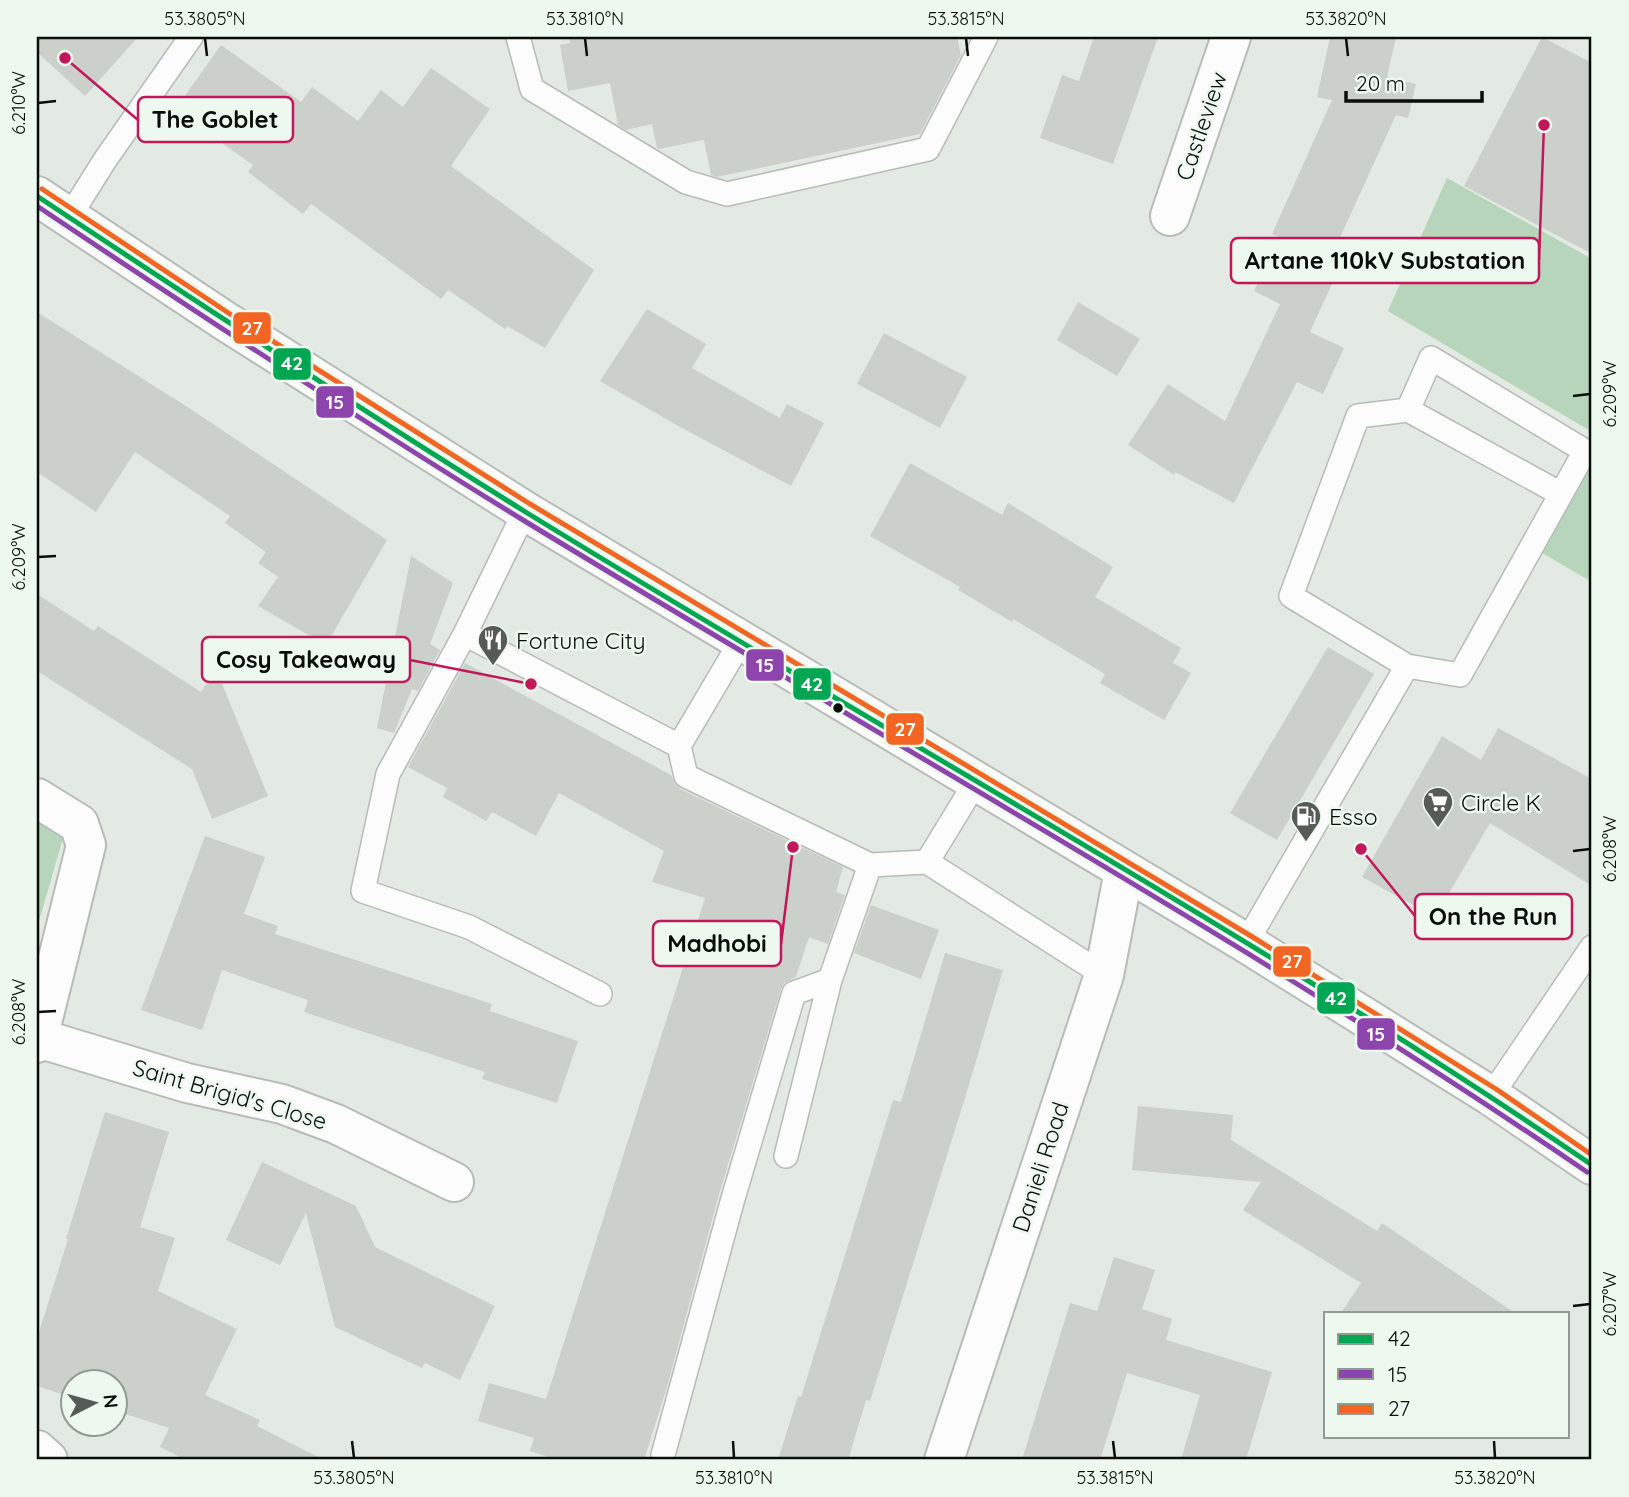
<svg xmlns="http://www.w3.org/2000/svg" width="1629" height="1497" font-family="Quicksand,sans-serif">
  <style>
    .green { fill: #b6d5ba }
    .building { fill: #cbd0cb }
    .lines { fill: none; stroke-linecap: round; stroke-linejoin: round }
    .lane-casing { stroke: #b8bcb8; stroke-width: 26 }
    .street-casing { stroke: #b8bcb8; stroke-width: 42 }
    .secondary-casing { stroke: #b8bcb8; stroke-width: 42 }
    .lane { stroke: #fbfcfb; stroke-width: 23 }
    .street { stroke: #fbfcfb; stroke-width: 38 }
    .secondary { stroke: #fbfcfb; stroke-width: 38 }
    .bus-1-casing { stroke: #edf9ee; stroke-width: 10 }
    .bus-2-casing { stroke: #edf9ee; stroke-width: 10 }
    .bus-3-casing { stroke: #edf9ee; stroke-width: 10 }
    .bus-1 { stroke: #00a651; stroke-width: 5 }
    .bus-2 { stroke: #8e44ad; stroke-width: 5 }
    .bus-3 { stroke: #f26522; stroke-width: 5 }
    .ticks { fill: none; stroke: #0a0e0b; stroke-width: 2.5 }
    .bus-dot { fill: #0a0e0b; stroke: #edf9ee; stroke-width: 2.5 }
    .labels { text-anchor: middle; dominant-baseline: central; stroke-width: 5; stroke-linejoin: round; paint-order: stroke }
    .street-label { font-size: 23px; fill: #0a0e0b; stroke: #edf9ee }
    .poi-label { font-size: 23px; fill: #0a0e0b; stroke: #edf9ee; text-anchor: start }
    .leader { fill: none; stroke: #c2185b; stroke-width: 2.5 }
    .callout-dot { fill: #c2185b; stroke: #edf9ee; stroke-width: 2.5 }
    .callout { fill: #edf9ee; stroke: #c2185b; stroke-width: 2.5 }
    .callout-label { font-size: 24px; text-anchor: middle; font-weight: bold; fill: #0a0e0b }
    .line-badge { stroke: #edf9ee; stroke-width: 2.5 }
    .badge-label { font-size: 19px; text-anchor: middle; font-weight: bold; fill: #fff }
    .neatline { fill: none; stroke: #0a0e0b; stroke-width: 2.5 }
    .ticks-label { font-size: 18px; text-anchor: middle; fill: #0a0e0b }
  </style>
  <rect width="100%" height="100%" fill="#e3e9e3"/>
  <path class="green" d="M1447 178 1592 259V432L1388 311Z
    M1592 461V582L1542 553Z
    M37 821 63 838 37 928Z"/>
  <path class="building" d="M37 37H138L85 96 37 52Z
    M569 37H957L961 55 920 134 717 177 711 175 704 140 659 149 657 148 652 124 626 130 618 125 610 83 568 91 560 45 570 43Z
    M1094 37H1158L1113 164 1040 138 1062 75 1079 81Z
    M1330 37H1396L1387 77 1416 84 1408 118 1396 115 1326 268 1337 273 1310 332 1344 348 1323 394 1297 382 1234 503 1175 472 1174 475 1128 445 1168 384 1225 421 1280 304 1254 291 1279 237 1272 234 1332 100 1317 97Z
    M1542 37 1592 63V254L1464 186Z
    M221 45 301 102 312 87 358 121 381 90 403 107 431 68 490 109 451 166 594 270 545 348 507 326 505 329 448 290 441 299 311 204 303 214 248 172 253 165 175 110Z
    M1078 302 1140 339 1117 376 1057 340Z
    M647 309 706 344 692 368 780 418 787 404 824 423 791 486 680 427 600 381Z
    M37 312 189 408 387 540 326 645 258 606 278 577 258 563 266 552 225 523 230 516 135 452 96 512 37 472Z
    M884 333 967 377 940 428 857 384Z
    M910 463 1002 515 1008 503 1113 567 1095 597 1181 648 1173 663 1191 673 1164 720 1100 683 1105 674 1013 619 1012 622 958 590 960 587 870 536Z
    M411 556 453 583 430 644 440 650 418 691 412 689 394 733 377 728Z
    M37 594 94 631 98 626 201 692 216 669 268 796 212 819 192 769 37 671Z
    M1328 647 1374 674 1277 840 1230 813Z
    M465 663 671 775 675 784 680 789 843 867 836 892 845 895 828 944 809 937 796 977 784 983 781 989 718 1198 667 1387 644 1460H558L530 1451 534 1438 478 1421 489 1383 546 1399 705 898 652 882 664 851 559 793 536 836 492 812 486 821 443 797 447 788 408 767Z
    M1498 728 1592 779V886L1490 823 1435 917 1362 877 1442 736 1481 760Z
    M205 836 265 857 244 914 278 926 275 934 492 1004 490 1011 578 1041 557 1103 482 1079 485 1072 304 1012 308 1000 222 970 202 1030 141 1010Z
    M871 905 939 930 921 979 854 953Z
    M945 953 1003 970 965 1098 870 1401 866 1400 848 1460H778L798 1396 801 1397 893 1100 901 1102Z
    M1138 1106 1233 1115 1231 1140 1377 1231 1382 1223 1515 1313H1341L1361 1283 1243 1210 1261 1182 1132 1170Z
    M105 1112 169 1132 140 1227 175 1238 158 1291 237 1329 205 1395 260 1420 257 1426 324 1460H186L160 1447 169 1428 116 1411V1382H74V1398L37 1386V1339L68 1239H66Z
    M262 1162 356 1206 375 1247 495 1306 460 1380 425 1363 422 1368 335 1327 306 1213 280 1265 226 1240Z
    M1114 1257 1155 1270 1142 1309 1172 1319 1166 1340 1272 1372 1246 1460H1181L1200 1395 1127 1373 1100 1460H1022L1070 1303 1097 1311Z"/>
  <g class="lines">
    <g class="lane-casing">
      <path id="lane" d="M518 37 532 89 686 182 727 194 928 149 986 37
        M68 219 105 160 191 37
        M1408 410 1561 494
        M525 511 465 634 679 746 741 641
        M465 634 388 774 363 891 469 927 600 994
        M679 746 686 776 870 865 927 862 977 780
        M927 862 1104 975
        M1246 943 1407 666 1291 596 1358 416 1408 410 1431 358 1585 451 1460 675 1407 666
        M1491 1096 1592 947
        M786 1156 830 980
        M663 1455 732 1202 794 993 830 980 870 865"/>
    </g>
    <g class="street-casing">
      <path id="street" d="M1170 216 1231 37
        M37 798 79 824 86 845 37 1043
        M38 1038 187 1083 282 1104 336 1124 454 1182
        M37 1450 48 1460
        M944 1460 1104 975 1124 871"/>
    </g>
    <g class="secondary-casing">
      <path id="secondary" d="M37 196 225 321 525 511 1246 943 1491 1096 1592 1165"/>
    </g>
    <use href="#lane" class="lane"/>
    <use href="#street" class="street"/>
    <use href="#secondary" class="secondary"/>
    <g class="bus-1-casing">
      <path id="bus-1" d="M37 196C198 303 360 409 524 511 879 730 1247 929 1592 1165"/>
    </g>
    <g class="bus-2-casing">
      <path id="bus-2" d="M37 206C197 313 358 419 523 520 878 737 1244 938 1587 1172"/>
    </g>
    <g class="bus-3-casing">
      <path id="bus-3" d="M42 189 230 314 530 504 1251 936 1496 1089 1592 1155"/>
    </g>
    <use href="#bus-1" class="bus-1"/>
    <use href="#bus-2" class="bus-2"/>
    <use href="#bus-3" class="bus-3"/>
  </g>
  <path class="ticks" d="M205 38 207 56M585 38 587 56M966 38 968 56M1346 38 1348 56M38 103 56 101M1573 396 1590 394M38 557 56 556M1573 851 1590 849M38 1012 56 1011M1573 1306 1590 1304M352 1441 354 1458M733 1441 734 1458M1113 1441 1115 1458M1494 1441 1495 1458"/>
  <defs>
    <g id="restaurant-pin" transform="scale(1.575)"><path d="M0 17L-7.5 6A9.5 9.5 0 1 1 7.5 6Z" fill="#565b57" stroke="#edf9ee"/><path d="M-5-6h1v4h1v-4h1v4h1v-4h1v5L-1.5 .5V6h-2V.5L-5-1ZM5-6V6H3V1.5H1.5Q1.5-4 5-6Z" fill="#fff"/></g>
    <g id="supermarket-pin" transform="scale(1.575)"><path d="M0 17L-7.5 6A9.5 9.5 0 1 1 7.5 6Z" fill="#565b57" stroke="#edf9ee"/><path d="M-6-5.5h2.5l.6 2H6L4.5 2H-2.5L-4.4-4H-6ZM-1.5 3.2a1.3 1.3 0 1 0 .1 0ZM3 3.2a1.3 1.3 0 1 0 .1 0Z" fill="#fff"/></g>
    <g id="fuel-pin" transform="scale(1.575)"><path d="M0 17L-7.5 6A9.5 9.5 0 1 1 7.5 6Z" fill="#565b57" stroke="#edf9ee"/><path d="M-5.5-6h7V0h2V4h1.3V-2.5L3-4.5l.8-.8L6-3V5H2.5V1h-1V6h-7ZM-4.2-4.7v3.2H.2V-4.7Z" fill="#fff"/></g>
  </defs>
  <g fill-rule="evenodd">
    <use href="#restaurant-pin" x="493" y="640"/>
    <use href="#supermarket-pin" x="1438" y="802"/>
    <use href="#fuel-pin" x="1306" y="816"/>
  </g>
  <circle class="bus-dot" cx="838" cy="708" r="6"/>
  <g class="labels">
    <g class="street-label">
      <text transform="translate(1201 126) rotate(-71)">Castleview</text>
      <text transform="translate(230 1094) rotate(16)">Saint Brigid's Close</text>
      <text transform="translate(1040 1167) rotate(-72)">Danieli Road</text>
    </g>
    <g class="poi-label">
      <text x="516" y="640">Fortune City</text>
      <text x="1461" y="802">Circle K</text>
      <text x="1329" y="816">Esso</text>
    </g>
  </g>
  <path class="leader" d="M65 58L138 120M1544 125L1539 260M531 684L410 660M1361 849L1415 916M793 847L781 944"/>
  <g class="callout-dot">
    <circle cx="65" cy="58" r="7"/>
    <circle cx="1544" cy="125" r="7"/>
    <circle cx="531" cy="684" r="7"/>
    <circle cx="1361" cy="849" r="7"/>
    <circle cx="793" cy="847" r="7"/>
  </g>
  <g class="callout">
    <rect x="138" y="97" width="155" height="45" rx="7"/>
    <rect x="1231" y="238" width="308" height="45" rx="7"/>
    <rect x="202" y="637" width="208" height="45" rx="7"/>
    <rect x="1415" y="894" width="157" height="45" rx="7"/>
    <rect x="653" y="921" width="128" height="45" rx="7"/>
  </g>
  <g class="callout-label">
    <text x="215" y="128">The Goblet</text>
    <text x="1385" y="269">Artane 110kV Substation</text>
    <text x="306" y="668">Cosy Takeaway</text>
    <text x="1493" y="925">On the Run</text>
    <text x="717" y="952">Madhobi</text>
  </g>
  <g class="line-badge">
    <rect x="232" y="311" width="40" height="34" rx="7" fill="#f26522"/>
    <rect x="272" y="347" width="40" height="34" rx="7" fill="#00a651"/>
    <rect x="315" y="385" width="40" height="34" rx="7" fill="#8e44ad"/>
    <rect x="745" y="648" width="40" height="34" rx="7" fill="#8e44ad"/>
    <rect x="792" y="667" width="40" height="34" rx="7" fill="#00a651"/>
    <rect x="885" y="712" width="40" height="34" rx="7" fill="#f26522"/>
    <rect x="1272" y="945" width="40" height="33" rx="7" fill="#f26522"/>
    <rect x="1316" y="981" width="40" height="34" rx="7" fill="#00a651"/>
    <rect x="1356" y="1017" width="40" height="34" rx="7" fill="#8e44ad"/>
  </g>
  <g class="badge-label">
    <text x="252" y="335">27</text>
    <text x="292" y="370">42</text>
    <text x="335" y="409">15</text>
    <text x="765" y="672">15</text>
    <text x="812" y="691">42</text>
    <text x="905" y="736">27</text>
    <text x="1292" y="968">27</text>
    <text x="1336" y="1005">42</text>
    <text x="1376" y="1041">15</text>
  </g>
  <rect width="1629" height="1497" fill="none" stroke="#edf9ee" stroke-width="77"/>
  <rect x="1324" y="1312" width="245" height="126" fill="#edf9ee" stroke="#929b93" stroke-width="2"/>
  <rect x="1338" y="1334" width="35" height="10" fill="#00a651" stroke="#929b93" stroke-width="2"/>
  <text x="1388" y="1346" font-size="21" fill="#0a0e0b">42</text>
  <rect x="1338" y="1369" width="35" height="10" fill="#8e44ad" stroke="#929b93" stroke-width="2"/>
  <text x="1388" y="1382" font-size="21" fill="#0a0e0b">15</text>
  <rect x="1338" y="1404" width="35" height="10" fill="#f26522" stroke="#929b93" stroke-width="2"/>
  <text x="1388" y="1416" font-size="21" fill="#0a0e0b">27</text>
  <g transform="translate(94 1403) rotate(84)"><circle r="33" fill="#edf9ee" stroke="#929b93" stroke-width="2"/>
  <path d="M0-5L12 26L0 18L-12 26Z" fill="#565b57"/>
  <text y="-10" font-size="19" font-weight="bold" text-anchor="middle" fill="#0a0e0b">N</text>
  </g>
  <path d="M1346 91v10h136v-10" fill="none" stroke="#0a0e0b" stroke-width="3.5"/>
  <text x="1356" y="91" font-size="21" fill="#0a0e0b" stroke="#edf9ee" stroke-width="5" paint-order="stroke">20 m</text>
  <rect x="38" y="38" width="1552" height="1420" class="neatline"/>
  <g class="ticks-label">
    <text x="205" y="25">53.3805°N</text>
    <text x="585" y="25">53.3810°N</text>
    <text x="966" y="25">53.3815°N</text>
    <text x="1346" y="25">53.3820°N</text>
    <text transform="translate(19 103) rotate(-90)" y="6">6.210°W</text>
    <text transform="translate(1610 394) rotate(-90)" y="6">6.209°W</text>
    <text transform="translate(19 557) rotate(-90)" y="6">6.209°W</text>
    <text transform="translate(1610 849) rotate(-90)" y="6">6.208°W</text>
    <text transform="translate(19 1012) rotate(-90)" y="6">6.208°W</text>
    <text transform="translate(1610 1304) rotate(-90)" y="6">6.207°W</text>
    <text x="354" y="1484">53.3805°N</text>
    <text x="734" y="1484">53.3810°N</text>
    <text x="1115" y="1484">53.3815°N</text>
    <text x="1495" y="1484">53.3820°N</text>
  </g>
</svg>
